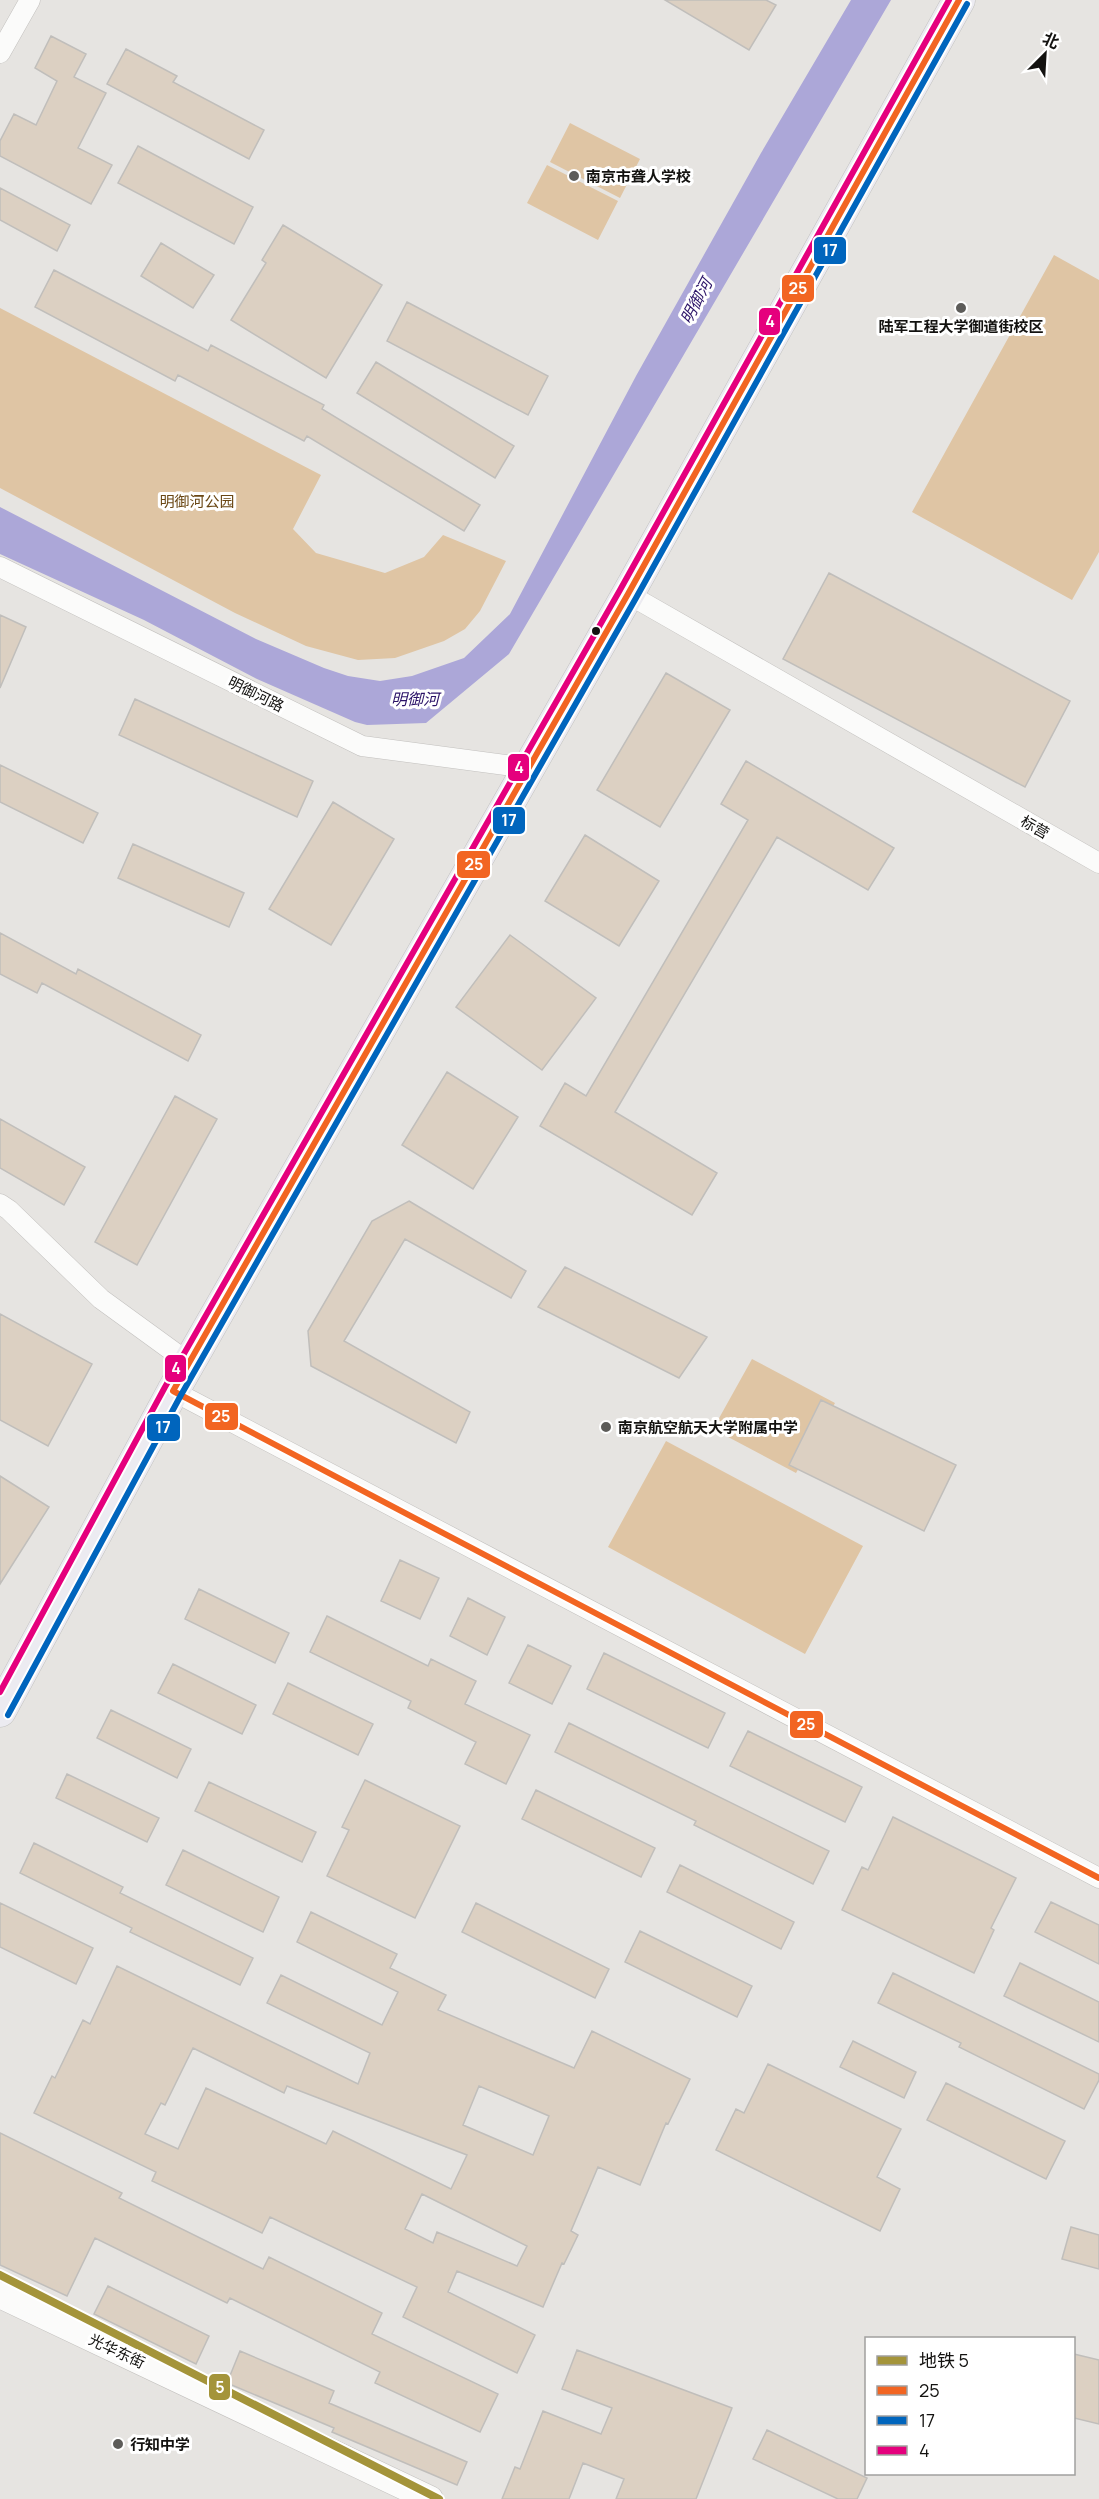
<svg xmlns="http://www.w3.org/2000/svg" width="1099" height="2499" font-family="Manrope,'Noto Sans SC',sans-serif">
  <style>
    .green { fill: #dfc5a4 }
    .water { fill: #aca7d8 }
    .building { fill: #dcd0c2; stroke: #c0bebb; stroke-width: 1.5; fill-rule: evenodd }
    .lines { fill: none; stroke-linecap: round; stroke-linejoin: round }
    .minor-casing { stroke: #c2c0be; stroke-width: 21 }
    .tertiary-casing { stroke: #c2c0be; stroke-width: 27 }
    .primary-casing { stroke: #c2c2c0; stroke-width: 33 }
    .minor { stroke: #fbfbfa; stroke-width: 20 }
    .tertiary { stroke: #fbfbfa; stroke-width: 26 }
    .primary { stroke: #ecebf1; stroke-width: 32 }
    .bus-1-casing { stroke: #fff; stroke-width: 10 }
    .bus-2-casing { stroke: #fff; stroke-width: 10 }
    .bus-3-casing { stroke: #fff; stroke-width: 10 }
    .bus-1 { stroke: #f26522; stroke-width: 6 }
    .bus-2 { stroke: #0065bd; stroke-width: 6 }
    .bus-3 { stroke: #e5007d; stroke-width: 6 }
    .metro-1-casing { stroke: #fff; stroke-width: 12 }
    .metro-1 { stroke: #a4943a; stroke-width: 8 }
    .poi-dot { fill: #5d5c59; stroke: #fff; stroke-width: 2 }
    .bus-dot { fill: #131210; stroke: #fff; stroke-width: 2 }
    .labels { text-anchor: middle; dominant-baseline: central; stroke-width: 6; stroke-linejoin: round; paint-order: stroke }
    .poi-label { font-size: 15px; font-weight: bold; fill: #131210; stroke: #fff; text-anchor: start }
    .park-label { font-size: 15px; fill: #6a4714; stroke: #fff }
    .street-label { font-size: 15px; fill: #131210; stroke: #fff }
    .water-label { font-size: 16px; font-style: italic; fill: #2b1367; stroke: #fff }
    .line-badge { stroke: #fff; stroke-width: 2 }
    .badge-label { font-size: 16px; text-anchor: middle; font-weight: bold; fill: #fff }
  </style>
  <rect width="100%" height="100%" fill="#e6e4e1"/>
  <path class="green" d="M570 123 640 159 620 198 550 162Z
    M547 165 618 201 598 240 527 203Z
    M1054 255 1099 280V552L1072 600 912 512Z
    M0 308 321 475 293 529 316 553 385 573 424 557 443 535 506 561 480 611 465 629 444 641 395 658 358 660 306 646 235 613 0 488Z
    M752 1359 835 1403 796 1473 713 1429Z
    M666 1441 863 1546 805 1654 608 1547Z"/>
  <path class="water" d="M851 0H891L509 654 426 723 367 725 355 722 257 679 144 620 0 554V507L256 639 324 668 348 676 380 681 412 676 464 658 510 614 636 376 761 153Z"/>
  <path class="building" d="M665 0H766L776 5 749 50Z
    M51 36 86 54 74 77 106 93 78 148 112 165 91 204 0 156V141L14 114 36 125 57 81 35 68Z
    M126 49 177 76 173 82 264 130 249 159 107 84Z
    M138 146 253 207 234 244 118 183Z
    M0 188 70 225 57 251 0 220Z
    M283 225 382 285 326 378 231 320 266 263 262 260Z
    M161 243 214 275 193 308 141 276Z
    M54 270 208 351 211 345 324 405 322 409 480 505 464 531 307 436 304 441 178 375 175 381 35 307Z
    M407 302 548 376 528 415 387 341Z
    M376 362 514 446 495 478 357 393Z
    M829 573 1070 701 1025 787 783 659Z
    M0 615 26 627 0 688Z
    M666 673 730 710 660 827 597 790Z
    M135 699 313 781 297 817 119 735Z
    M746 761 894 848 868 890 777 837 615 1112 717 1173 692 1215 540 1126 565 1083 586 1096 748 820 721 804Z
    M0 765 98 813 83 843 0 802Z
    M333 802 394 839 331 945 269 909Z
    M585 835 659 881 619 946 545 901Z
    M133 844 244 893 229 927 118 878Z
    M0 933 76 974 78 969 201 1035 188 1061 42 983 37 993 0 974Z
    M510 935 596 998 542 1070 456 1007Z
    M447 1072 518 1117 473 1189 402 1145Z
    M175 1096 217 1119 137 1265 95 1242Z
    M0 1119 85 1167 64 1205 0 1168Z
    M409 1201 526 1271 511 1298 405 1239 344 1341 470 1412 456 1443 311 1366 308 1331 372 1221Z
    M565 1267 707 1337 679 1378 538 1307Z
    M0 1314 92 1364 48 1446 0 1420Z
    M821 1400 956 1465 924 1531 789 1465Z
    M0 1476 49 1507 0 1584Z
    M400 1560 439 1578 420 1619 381 1601Z
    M199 1589 289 1633 275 1663 185 1619Z
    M468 1598 505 1617 487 1655 450 1636Z
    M327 1616 428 1666 431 1659 476 1681 465 1704 530 1735 506 1784 465 1764 476 1742 408 1708 411 1701 310 1652Z
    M528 1645 571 1666 552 1704 509 1683Z
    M604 1653 725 1713 708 1748 587 1689Z
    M173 1664 256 1705 242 1734 158 1693Z
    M288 1683 373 1724 358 1755 273 1714Z
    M111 1710 191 1749 177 1778 97 1738Z
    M569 1723 829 1851 813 1884 694 1825 696 1821 555 1752Z
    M748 1731 862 1787 845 1822 730 1766Z
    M67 1774 159 1818 147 1842 56 1798Z
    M365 1780 460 1826 415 1918 327 1876 349 1830 342 1827Z
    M209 1782 316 1832 302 1862 195 1811Z
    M536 1790 655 1848 641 1877 522 1819Z
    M893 1817 1016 1878 991 1928 994 1930 974 1973 842 1910 862 1867 868 1870Z
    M34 1843 123 1887 120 1893 253 1958 240 1985 130 1932 132 1928 20 1873Z
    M183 1850 279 1897 263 1932 166 1885Z
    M680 1865 794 1922 781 1949 667 1892Z
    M1051 1902 1099 1925V1964L1035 1932Z
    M0 1903 93 1948 76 1984 0 1947Z
    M476 1903 609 1969 595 1998 462 1932Z
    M311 1912 397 1954 390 1968 446 1995 438 2010 574 2068 592 2031 690 2079 668 2124 666 2123 640 2185 598 2167 571 2231 578 2235 564 2264 562 2263 543 2307 457 2271 448 2292 535 2335 517 2373 403 2317 417 2287 270 2217 262 2233 152 2181 156 2172 34 2113 52 2076 55 2078 83 2020 90 2024 117 1966 358 2084 370 2053 267 2003 281 1975 382 2025 398 1992 297 1942ZM193 2048 284 2093 287 2086 467 2155 451 2189 333 2131 326 2144 206 2088 178 2149 145 2134 161 2103 165 2105ZM479 2086 549 2116 533 2155 463 2125ZM422 2194 527 2246 517 2266 437 2232 433 2243 405 2229Z
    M640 1931 752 1986 737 2017 625 1962Z
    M1020 1963 1099 2002V2042L1004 1996Z
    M893 1973 1099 2074V2080L1084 2109 959 2047 961 2043 878 2003Z
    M853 2041 916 2072 904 2098 840 2067Z
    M768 2064 901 2129 877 2177 900 2189 880 2231 716 2150 736 2109 744 2113Z
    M946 2083 1065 2141 1046 2179 927 2120Z
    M0 2133 122 2193 119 2198 263 2269 269 2257 382 2313 372 2334 498 2394 480 2432 375 2383 380 2372 230 2298 227 2303 95 2238 67 2296 0 2265Z
    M1071 2227 1099 2235V2269L1062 2259Z
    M108 2286 209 2336 196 2364 94 2314Z
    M577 2350 732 2408 696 2499H616L624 2479 583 2463 569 2499H502L515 2467 520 2469 543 2411 601 2434 612 2408 562 2389Z
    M240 2351 334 2391 329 2403 467 2462 457 2485 332 2432 334 2428 227 2383Z
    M1074 2354 1099 2360V2424L1074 2418Z
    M767 2430 867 2478 857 2499H838L753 2459Z"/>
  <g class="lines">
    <g class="minor-casing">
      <path id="minor" d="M0 53 30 0
        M0 567 362 746 528 768
        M628 594 1099 863
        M0 1204 9 1210 101 1299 189 1363
        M173 1391 1099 1878"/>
    </g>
    <g class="tertiary-casing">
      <path id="tertiary" d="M0 2295 430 2499"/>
    </g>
    <g class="primary-casing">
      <path id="primary" d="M0 1711 173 1391 628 594 959 0"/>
    </g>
    <use href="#minor" class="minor"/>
    <use href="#tertiary" class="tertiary"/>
    <use href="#primary" class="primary"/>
    <g class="bus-1-casing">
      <path id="bus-1" d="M959 0 628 594 173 1391 1099 1878"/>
    </g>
    <g class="bus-2-casing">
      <path id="bus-2" d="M8 1715 181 1395 636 598 967 4"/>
    </g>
    <g class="bus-3-casing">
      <path id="bus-3" d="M0 1692 165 1387 620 590 949 0"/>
    </g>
    <use href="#bus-1" class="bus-1"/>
    <use href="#bus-2" class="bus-2"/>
    <use href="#bus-3" class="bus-3"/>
    <g class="metro-1-casing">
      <path id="metro-1" d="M0 2275 439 2499"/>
    </g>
    <use href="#metro-1" class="metro-1"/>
  </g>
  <g class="poi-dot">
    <circle cx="574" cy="176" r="6"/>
    <circle cx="961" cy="308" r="6"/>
    <circle cx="606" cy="1427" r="6"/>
    <circle cx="118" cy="2444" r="6"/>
  </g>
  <circle class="bus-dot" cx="596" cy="631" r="5"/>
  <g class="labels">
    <g class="poi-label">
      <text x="586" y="176">南京市聋人学校</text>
      <text x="961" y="326" text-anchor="middle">陆军工程大学御道街校区</text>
      <text x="618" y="1427">南京航空航天大学附属中学</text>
      <text x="130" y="2444">行知中学</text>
    </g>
    <g class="park-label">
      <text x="197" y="501">明御河公园</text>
    </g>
    <g class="street-label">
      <text transform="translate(256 694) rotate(26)">明御河路</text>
      <text transform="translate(1035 827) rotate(30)">标营</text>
      <text transform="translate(117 2351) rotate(25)">光华东街</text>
    </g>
    <g class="water-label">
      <text transform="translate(696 301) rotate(-62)">明御河</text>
      <text x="415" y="699">明御河</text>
    </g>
  </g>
  <g class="line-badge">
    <rect x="813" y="236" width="34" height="29" rx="6" fill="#0065bd"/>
    <rect x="781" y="274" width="34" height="29" rx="6" fill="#f26522"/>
    <rect x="758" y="307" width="23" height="29" rx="6" fill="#e5007d"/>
    <rect x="507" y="753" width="23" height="29" rx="6" fill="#e5007d"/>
    <rect x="492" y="806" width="34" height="29" rx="6" fill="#0065bd"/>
    <rect x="456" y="850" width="35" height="29" rx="6" fill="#f26522"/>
    <rect x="164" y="1354" width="23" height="29" rx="6" fill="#e5007d"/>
    <rect x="204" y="1402" width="35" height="29" rx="6" fill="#f26522"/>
    <rect x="146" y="1413" width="35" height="29" rx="6" fill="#0065bd"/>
    <rect x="789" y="1710" width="35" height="29" rx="6" fill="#f26522"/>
    <rect x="208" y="2373" width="23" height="28" rx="6" fill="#a4943a"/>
  </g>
  <g class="badge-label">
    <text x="830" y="256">17</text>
    <text x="798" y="294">25</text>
    <text x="770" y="327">4</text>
    <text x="519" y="773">4</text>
    <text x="509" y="826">17</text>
    <text x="474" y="870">25</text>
    <text x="176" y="1374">4</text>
    <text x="221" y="1422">25</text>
    <text x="163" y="1433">17</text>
    <text x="806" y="1730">25</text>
    <text x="220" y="2393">5</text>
  </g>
  <rect x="865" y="2337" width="210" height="138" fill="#ffffff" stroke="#a1a09f" stroke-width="1.5"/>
  <rect x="877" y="2356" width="30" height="9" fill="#a4943a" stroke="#a1a09f" stroke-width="1.5"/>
  <text x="919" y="2367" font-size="18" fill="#131210">地铁 5</text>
  <rect x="877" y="2386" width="30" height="9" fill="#f26522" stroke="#a1a09f" stroke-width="1.5"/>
  <text x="919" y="2397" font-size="18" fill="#131210">25</text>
  <rect x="877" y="2416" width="30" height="9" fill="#0065bd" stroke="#a1a09f" stroke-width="1.5"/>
  <text x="919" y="2427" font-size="18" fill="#131210">17</text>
  <rect x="877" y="2446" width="30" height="9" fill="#e5007d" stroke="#a1a09f" stroke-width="1.5"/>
  <text x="919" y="2457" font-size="18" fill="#131210">4</text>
  <g transform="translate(1045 54) rotate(24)" stroke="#ffffff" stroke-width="4.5" paint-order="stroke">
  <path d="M0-4.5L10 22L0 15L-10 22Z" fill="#131210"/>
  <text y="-9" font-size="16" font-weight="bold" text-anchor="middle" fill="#131210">北</text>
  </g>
</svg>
